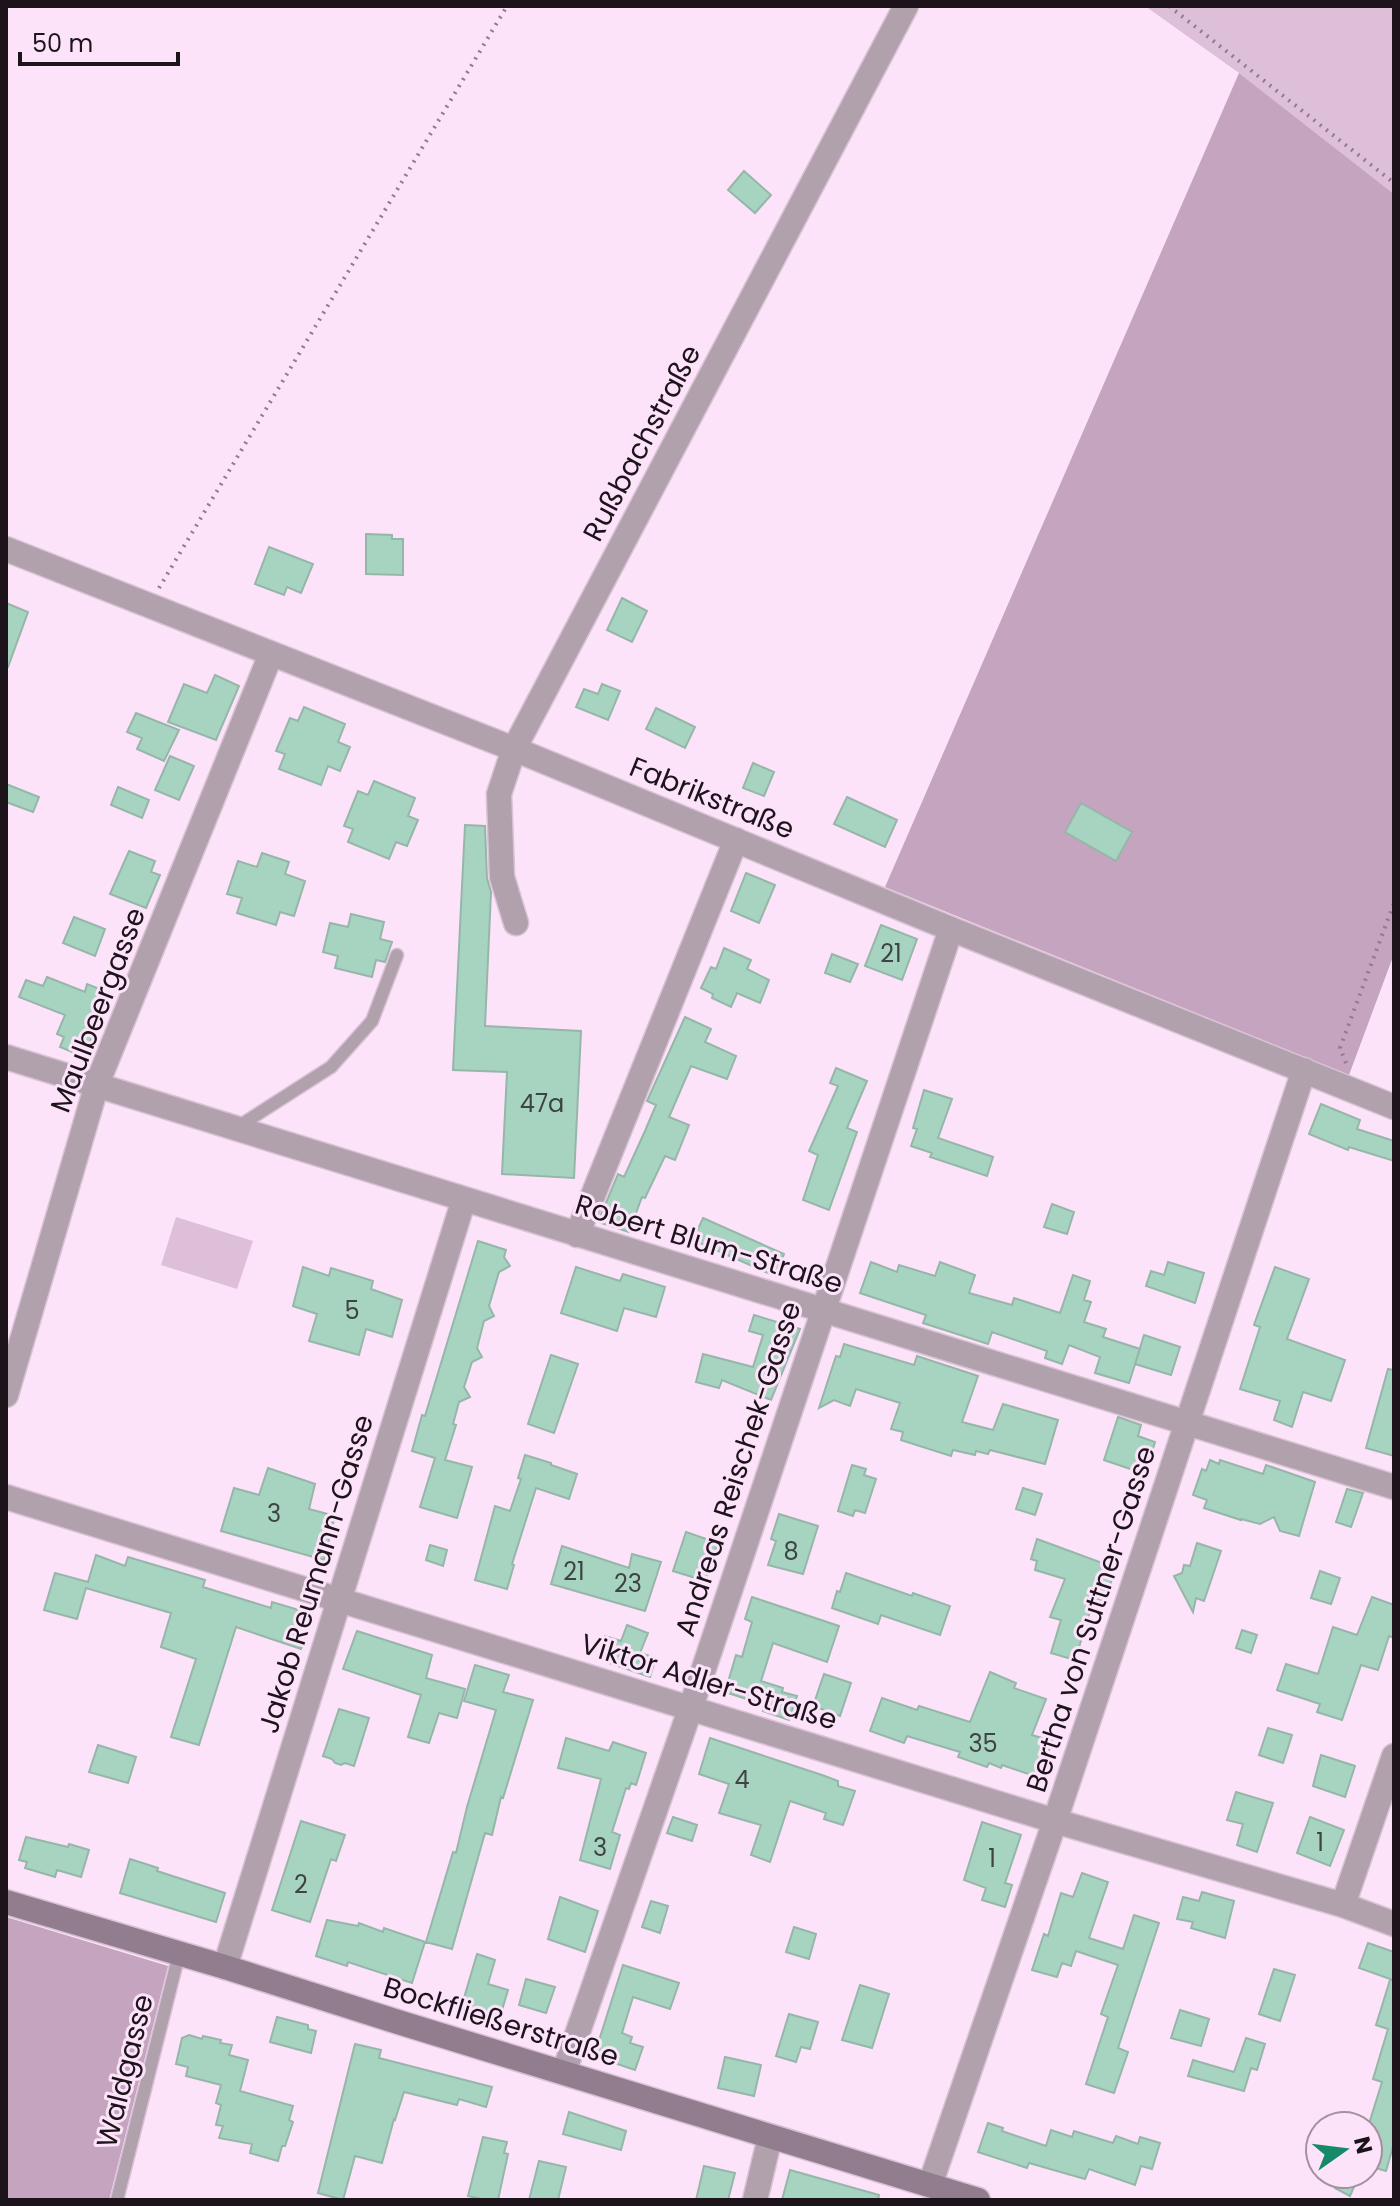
<svg xmlns="http://www.w3.org/2000/svg" width="1400" height="2206" font-family="Poppins,sans-serif">
  <style>
    .green { fill: #debfd9 }
    .forest { fill: #c4a4bf }
    .building { fill: #a7d4c1; stroke: #96b6a9; stroke-width: 2 }
    .lines { fill: none; stroke-linecap: round; stroke-linejoin: round }
    .service-casing { stroke: #d9c2d5; stroke-width: 15 }
    .minor-casing { stroke: #d9c2d5; stroke-width: 27 }
    .secondary-casing { stroke: #d9c2d5; stroke-width: 27 }
    .path { stroke: #8f7d8d; stroke-width: 4; stroke-dasharray: 2 6; stroke-linecap: butt }
    .service { stroke: #b0a1ad; stroke-width: 12 }
    .minor { stroke: #b0a1ad; stroke-width: 24 }
    .secondary { stroke: #927d8f; stroke-width: 24 }
    .labels { text-anchor: middle; dominant-baseline: central; stroke-width: 6; stroke-linejoin: round; paint-order: stroke }
    .number-label { font-size: 24px; fill: #3f4344 }
    .street-label { font-size: 28px; fill: #1c131b; stroke: #fde3f9 }
  </style>
  <rect width="100%" height="100%" fill="#fde3f9"/>
  <path class="green" d="M1145 6H1394V194L1239 73Z
    M176 1217 253 1241 237 1289 161 1265Z"/>
  <path class="forest" d="M1239 73 1394 194V954L1349 1075 885 887Z
    M6 1917 168 1966 109 2200H6Z"/>
  <path class="building" d="M744 171 771 195 755 213 728 190Z
    M366 534 392 535V539H403V575L366 574Z
    M269 547 313 564 301 593 287 587 284 595 255 584Z
    M622 598 647 611 632 642 607 630Z
    M6 603 28 612 8 667H6Z
    M215 675 239 686 216 740 168 722 184 684 207 693Z
    M602 684 620 691 608 720 576 707 584 689 598 694Z
    M304 707 345 724 338 742 350 747 340 771 328 766 321 785 279 769 285 754 276 751 290 718 298 721Z
    M656 708 695 727 685 748 646 729Z
    M136 713 179 730 164 761 137 749 142 738 127 732Z
    M170 756 194 766 179 800 155 790Z
    M753 763 774 772 764 796 743 788Z
    M374 781 415 798 408 816 418 820 407 846 396 842 389 859 348 842 353 829 344 826 358 791 368 795Z
    M6 784 39 797 33 812 6 802Z
    M118 787 149 800 142 818 111 805Z
    M847 797 897 820 885 847 834 824Z
    M1081 803 1132 832 1116 861 1065 832Z
    M465 825 485 826 487 878 491 892 485 1026 581 1031 574 1178 502 1174 507 1072 453 1070Z
    M129 851 155 861 151 872 160 875 146 908 110 894Z
    M262 853 289 862 285 874 305 881 294 916 280 912 276 925 237 913 242 898 227 894 238 861 257 867Z
    M746 873 775 885 759 923 731 911Z
    M351 914 384 922 380 939 392 942 385 962 376 960 372 977 335 968 338 956 323 952 330 923 348 927Z
    M74 917 105 929 95 956 63 943Z
    M881 925 917 939 902 980 865 966Z
    M724 948 751 960 747 969 769 980 760 1003 737 993 731 1007 712 998 713 994 701 988 711 967 716 969Z
    M832 954 858 964 850 982 825 973Z
    M47 977 85 992 87 984 110 993 84 1057 60 1047 64 1037 57 1034 65 1015 19 997 26 980 43 986Z
    M685 1017 711 1029 705 1042 736 1056 727 1079 691 1066 669 1117 689 1125 675 1160 665 1156 645 1198 642 1197 629 1232 598 1222 618 1174 624 1177 645 1131 656 1105 647 1101Z
    M836 1068 867 1081 847 1128 857 1132 829 1210 803 1200 818 1155 809 1151 838 1086 830 1083Z
    M924 1090 952 1099 938 1138 993 1157 987 1176 930 1157 932 1153 911 1146 917 1129 913 1128Z
    M1321 1104 1360 1120 1357 1129 1394 1141V1161L1349 1147 1348 1150 1309 1134Z
    M1052 1204 1074 1212 1067 1234 1044 1227Z
    M703 1218 784 1254 775 1276 693 1240Z
    M478 1241 506 1250 504 1257 510 1266 499 1272 489 1306 494 1316 484 1321 477 1348 482 1357 472 1362 464 1387 470 1397 459 1402 453 1424 456 1425 445 1460 472 1467 457 1518 420 1507 435 1458 412 1451 422 1415 425 1416Z
    M871 1262 897 1272 899 1265 935 1276 940 1262 975 1275 969 1293 1012 1305 1014 1298 1060 1313 1073 1275 1090 1281 1084 1300 1091 1302 1084 1322 1106 1329 1103 1337 1140 1349 1129 1383 1095 1373 1100 1357 1069 1345 1062 1364 1045 1358 1047 1351 992 1332 988 1344 923 1323 926 1315 860 1293Z
    M1168 1262 1204 1273 1195 1303 1146 1286 1151 1271 1164 1275Z
    M303 1267 329 1276 331 1268 373 1281 371 1289 402 1300 392 1337 366 1329 359 1355 309 1341 317 1314 293 1306Z
    M576 1267 620 1281 623 1274 665 1287 656 1317 624 1308 617 1331 561 1313Z
    M1275 1267 1309 1279 1287 1339 1345 1360 1331 1401 1303 1392 1292 1427 1274 1420 1280 1401 1240 1389 1260 1327 1254 1325Z
    M754 1315 800 1329 771 1400 722 1380 719 1388 696 1382 703 1354 753 1367 763 1335 749 1331Z
    M1144 1335 1180 1347 1171 1375 1135 1364Z
    M844 1344 914 1365 917 1356 978 1376 962 1422 993 1430 1003 1404 1058 1420 1045 1464 990 1450 988 1454 976 1451 975 1455 953 1450 951 1456 901 1440 903 1432 891 1429 900 1403 856 1389 850 1406 834 1400 819 1408 836 1356 840 1357Z
    M551 1355 578 1364 554 1433 528 1424Z
    M1388 1369 1394 1370V1456L1366 1448Z
    M1118 1417 1141 1425 1138 1436 1155 1442 1145 1474 1104 1460Z
    M525 1455 551 1463V1465L577 1474 569 1499 536 1488 512 1564 514 1565 507 1589 475 1580 495 1506 510 1511 521 1479 518 1478Z
    M1210 1460 1219 1464 1220 1460 1263 1474 1266 1465 1315 1482 1299 1536 1280 1531 1274 1517 1260 1524 1241 1519V1520L1204 1508 1207 1500 1193 1495 1202 1469 1206 1471Z
    M852 1465 866 1469 864 1475 876 1479 865 1513 855 1510 853 1516 838 1511Z
    M268 1468 315 1484 309 1509 335 1516 324 1560 221 1531 234 1488 259 1495Z
    M1023 1488 1042 1494 1035 1515 1016 1509Z
    M1347 1489 1363 1493 1351 1527 1336 1522Z
    M779 1514 818 1526 803 1574 768 1565 776 1541 771 1539Z
    M686 1532 718 1543 705 1581 673 1571Z
    M1037 1539 1116 1568 1104 1602 1094 1599 1075 1660 1051 1653 1061 1620 1050 1617 1065 1579 1035 1570 1037 1561 1031 1559Z
    M1197 1543 1221 1551 1204 1601 1196 1598 1193 1612 1174 1576 1182 1573 1184 1565 1190 1566Z
    M430 1545 447 1550 443 1566 426 1560Z
    M562 1546 629 1568 632 1554 661 1562 645 1611 551 1584Z
    M96 1555 125 1566 128 1557 205 1580 203 1587 271 1608 272 1602 312 1614 301 1649 236 1627 199 1745 171 1737 196 1659 161 1647 171 1613 86 1588 77 1619 44 1610 55 1573 88 1582Z
    M1320 1571 1340 1578 1331 1604 1311 1598Z
    M846 1573 912 1596 913 1593 950 1606 940 1635 881 1615 878 1624 832 1608 837 1591 840 1592Z
    M752 1597 839 1626 827 1662 773 1643 761 1681 783 1688 782 1692 797 1696 789 1720 763 1711 765 1705 725 1692 736 1655 742 1657 752 1622 745 1619Z
    M1372 1597 1394 1605V1638L1389 1636 1378 1670 1361 1665 1342 1720 1317 1712 1320 1704 1277 1690 1286 1664 1318 1674 1333 1627 1357 1635Z
    M627 1625 648 1633 640 1653 656 1658 650 1677 597 1659 605 1636 621 1641Z
    M1242 1630 1257 1635 1251 1653 1236 1648Z
    M357 1631 432 1655 426 1678 465 1689 457 1718 439 1713 429 1743 408 1737 421 1695 343 1669Z
    M475 1665 509 1675 503 1692 533 1700 507 1785 503 1798 501 1797 492 1835 485 1833 452 1949 426 1942 453 1852 456 1853 467 1807 496 1710 464 1701Z
    M990 1672 1016 1683 1014 1688 1046 1699 1032 1735 1052 1741 1040 1778 1002 1765 1001 1768 989 1763 987 1767 958 1757 960 1752 907 1736 904 1743 870 1731 882 1698 917 1710 919 1706 970 1722Z
    M824 1674 851 1683 840 1716 813 1706Z
    M339 1709 369 1718 354 1766 345 1763 341 1765 335 1763 332 1759 323 1756Z
    M1268 1728 1292 1735 1283 1763 1259 1755Z
    M566 1738 609 1751 613 1742 646 1753 636 1785 631 1783 629 1789 626 1788 612 1832 620 1835 610 1869 580 1860 601 1779 558 1768Z
    M710 1738 822 1775 838 1781V1786L855 1791 843 1825 824 1819 826 1813 790 1801 770 1862 751 1855 761 1825 719 1813 729 1784 699 1774Z
    M98 1745 136 1757 128 1783 89 1772Z
    M1321 1755 1355 1766 1345 1797 1313 1786Z
    M1236 1792 1273 1803 1257 1852 1237 1845 1243 1824 1227 1820Z
    M673 1817 697 1825 692 1841 667 1833Z
    M1310 1817 1344 1830 1330 1866 1297 1853Z
    M301 1821 345 1835 336 1861 331 1859 310 1922 272 1910Z
    M982 1822 1021 1835 1005 1883 1012 1885 1005 1907 982 1900 986 1888 964 1880Z
    M26 1837 68 1847 69 1844 89 1850 81 1877 57 1870 55 1877 25 1868 27 1862 19 1860Z
    M130 1859 158 1868 157 1871 225 1893 216 1922 120 1893Z
    M1082 1873 1108 1882 1089 1938 1123 1949 1134 1915 1159 1923 1118 2048 1128 2052 1114 2093 1086 2084 1108 2017 1101 2014 1118 1965 1076 1951 1071 1966 1062 1963 1057 1977 1032 1970 1044 1934 1048 1936 1061 1893 1073 1897Z
    M1202 1892 1234 1901 1225 1938 1191 1928 1193 1922 1177 1919 1183 1897 1199 1901Z
    M560 1897 598 1911 585 1952 548 1939Z
    M651 1901 668 1906 660 1933 642 1927Z
    M327 1920 358 1926 359 1923 383 1932 384 1928 425 1942 412 1983 348 1962 347 1966 316 1956Z
    M794 1927 816 1934 809 1959 786 1952Z
    M1368 1943 1394 1952V2143L1386 2171 1368 2166V2127L1382 2082 1373 2079 1388 2029 1376 2025 1390 1980H1393L1359 1968Z
    M477 1954 495 1960 488 1984 508 1990 499 2020 461 2008Z
    M623 1965 679 1983 670 2009 633 1997 622 2033 632 2037 630 2043 643 2047 635 2070 594 2056Z
    M1274 1969 1295 1975 1280 2021 1259 2014Z
    M526 1979 555 1987 546 2013 519 2005Z
    M860 1985 889 1994 872 2048 842 2040Z
    M1180 2010 1209 2019 1201 2046 1171 2038Z
    M789 2014 818 2022 810 2049 801 2047 796 2062 776 2056Z
    M277 2017 308 2025V2029L316 2031 311 2053 270 2042Z
    M189 2035 202 2039 203 2036 221 2040 220 2043 232 2045 229 2055 248 2060 240 2091 293 2106 289 2120 293 2122 285 2146H282L278 2161 250 2153 252 2144 219 2138 223 2126 216 2125 221 2105 216 2103 221 2085 186 2076 188 2067 176 2064 182 2038Z
    M1246 2038 1265 2044 1257 2070 1251 2068 1244 2091 1188 2076 1193 2060 1234 2072Z
    M355 2044 381 2050 379 2058 492 2087 486 2107 459 2099 457 2105 404 2092 395 2120 394 2119 382 2163 355 2156 343 2200 318 2193Z
    M725 2057 761 2065 754 2096 718 2088Z
    M569 2112 626 2131 621 2150 563 2134Z
    M988 2123 1003 2128 1002 2131 1046 2146 1051 2130 1072 2137 1074 2131 1113 2143 1116 2136 1138 2144 1140 2137 1160 2143 1152 2169 1141 2166 1135 2185 1089 2169 1085 2179 1029 2163 1027 2168 978 2152Z
    M483 2137 507 2142 504 2153 508 2154 498 2200H485L468 2196Z
    M539 2161 566 2167 558 2200H529Z
    M704 2166 735 2173 728 2200H696Z
    M790 2170 879 2195 878 2200H782Z
    M1343 2174 1357 2180 1350 2196 1335 2188Z"/>
  <g class="lines">
    <g class="service-casing">
      <path id="service" d="M236 1128 331 1067 372 1021 397 955
        M117 2200 179 1954"/>
    </g>
    <g class="minor-casing">
      <path id="minor" d="M6 549 514 749 951 929 1394 1107
        M516 923 502 877 499 794 514 749 906 6
        M6 1057 1394 1487
        M577 1235 736 840
        M6 1395 97 1084 271 654
        M6 1497 1055 1821 1343 1905 1394 1924
        M1343 1905 1394 1756
        M225 1967 464 1199
        M564 2072 691 1707 951 929
        M930 2185 1055 1821 1304 1070
        M755 2200 770 2137"/>
    </g>
    <g class="secondary-casing">
      <path id="secondary" d="M6 1902 225 1967 398 2022 978 2200"/>
    </g>
    <path class="path" d="M1169 6 1394 183
      M159 588 507 6
      M1346 1063 1340 1048 1394 903"/>
    <use href="#service" class="service"/>
    <use href="#minor" class="minor"/>
    <use href="#secondary" class="secondary"/>
  </g>
  <g class="labels">
    <g class="number-label">
      <text x="891" y="953">21</text>
      <text x="542" y="1103">47a</text>
      <text x="352" y="1310">5</text>
      <text x="274" y="1513">3</text>
      <text x="791" y="1551">8</text>
      <text x="574" y="1571">21</text>
      <text x="628" y="1583">23</text>
      <text x="983" y="1743">35</text>
      <text x="742" y="1779">4</text>
      <text x="1320" y="1842">1</text>
      <text x="600" y="1847">3</text>
      <text x="992" y="1858">1</text>
      <text x="301" y="1884">2</text>
    </g>
    <g class="street-label">
      <text transform="translate(642 443) rotate(-62)">Rußbachstraße</text>
      <text transform="translate(712 798) rotate(22)">Fabrikstraße</text>
      <text transform="translate(98 1010) rotate(-69)">Maulbeergasse</text>
      <text transform="translate(709 1244) rotate(17)">Robert Blum-Straße</text>
      <text transform="translate(738 1469) rotate(-72)">Andreas Reischek-Gasse</text>
      <text transform="translate(316 1574) rotate(-73)">Jakob Reumann-Gasse</text>
      <text transform="translate(1091 1619) rotate(-72)">Bertha von Suttner-Gasse</text>
      <text transform="translate(709 1682) rotate(17)">Viktor Adler-Straße</text>
      <text transform="translate(501 2022) rotate(17)">Bockfließerstraße</text>
      <text transform="translate(125 2071) rotate(-76)">Waldgasse</text>
    </g>
  </g>
  <rect width="1400" height="2206" fill="none" stroke="#1c131b" stroke-width="16"/>
  <g transform="translate(1344 2150) rotate(76)"><circle r="38" fill="#fde3f9" stroke="#a390a0" stroke-width="2"/>
  <path d="M0-6L14 30L0 20L-14 30Z" fill="#188968"/>
  <text y="-12" font-size="22" font-weight="bold" text-anchor="middle" fill="#1c131b">N</text>
  </g>
  <path d="M20 52v12h158v-12" fill="none" stroke="#1c131b" stroke-width="4"/>
  <text x="32" y="52" font-size="24" fill="#1c131b" stroke="#fde3f9" stroke-width="6" paint-order="stroke">50 m</text>
</svg>
